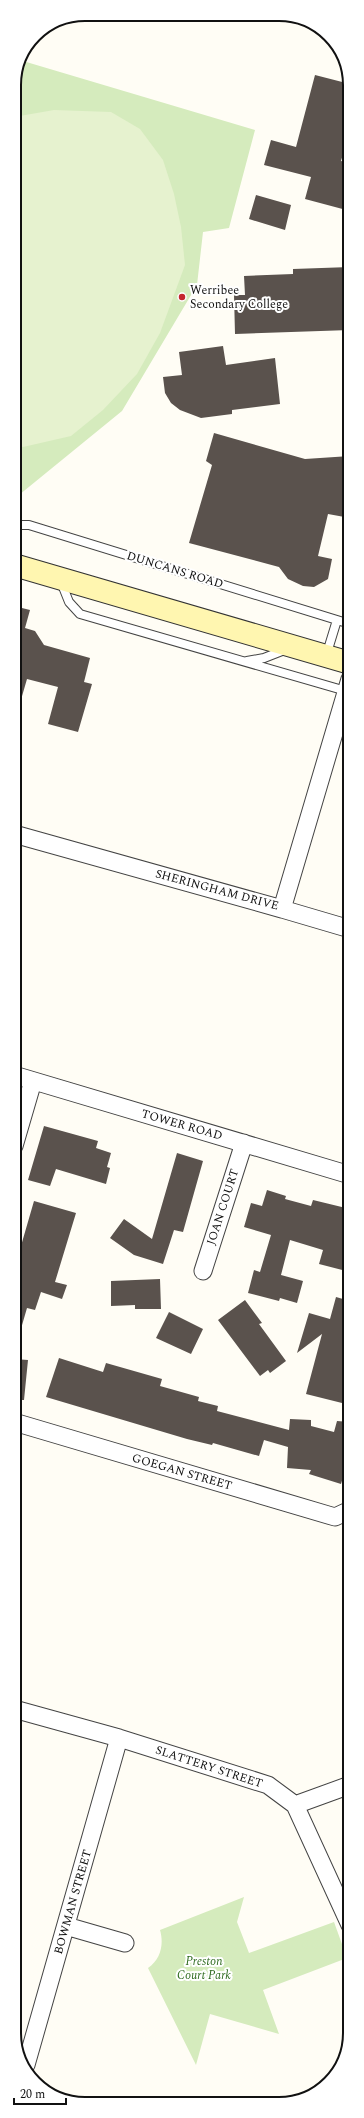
<svg xmlns="http://www.w3.org/2000/svg" width="364" height="2118" font-family="Spectral,serif">
  <style>
    .green { fill: #d5ebbd }
    .pitch { fill: #e6f2cf }
    .building { fill: #5a524d }
    .lines { fill: none; stroke-linecap: round; stroke-linejoin: round }
    .service-casing { stroke: #444; stroke-width: 10 }
    .minor-casing { stroke: #444; stroke-width: 19 }
    .secondary-casing { stroke: #333; stroke-width: 24 }
    .service { stroke: #fff; stroke-width: 8 }
    .minor { stroke: #fff; stroke-width: 17 }
    .secondary { stroke: #fff6b0; stroke-width: 22 }
    .poi-dot { fill: #c4262e; stroke: #fff; stroke-width: 1.5 }
    .labels { text-anchor: middle; dominant-baseline: central; stroke-width: 4; stroke-linejoin: round; paint-order: stroke }
    .poi-label { font-size: 12px; fill: #111; stroke: #fff; text-anchor: start }
    .street-label { font-size: 12px; fill: #111; stroke: #fff }
    .park-label { font-size: 12px; font-style: italic; fill: #2f6b1f; stroke: #fff }
    .rim { fill: none; stroke: #111; stroke-width: 2 }
  </style>
  <rect width="100%" height="100%" fill="#fffdf5"/>
  <path class="green" d="M23 61 255 130 229 228 203 232 197 285 122 411 19 495 14 493V81Z
    M244 1897 237 1922 249 1953 334 1922 347 1958 263 1990 279 2034 210 2014 196 2065 148 1968C161 1959 164 1944 160 1930Z"/>
  <path class="pitch" d="M54 110 111 112 140 129 163 160 174 194 181 227 185 265 160 333 137 374 103 410 71 436 23 447 14 444V117Z"/>
  <path class="building" d="M315 75 350 84V131L341 161 350 163V211L305 199 311 177 264 165 271 140 296 147Z
    M256 195 291 205 285 230 249 219Z
    M350 267V330L235 334 234 295H245L244 276 293 274V269Z
    M223 346 226 365 275 358 280 404 232 410V414L201 418 180 410 171 403 165 393 163 377 182 375 179 352Z
    M214 433 305 459 350 456V518L328 514 318 556 332 559 328 579 314 587 303 586 288 579 279 567 189 543 212 465 206 461Z
    M14 606 30 610 25 628 35 631 44 645 90 658 84 682 92 684 78 732 48 724 58 687 27 679 18 710 14 709Z
    M44 1126 98 1141 96 1148 111 1153 107 1167 110 1168 106 1184 56 1169 50 1186 28 1180Z
    M177 1153 203 1161 183 1232 174 1230 163 1264 134 1255 110 1238 124 1219 152 1239Z
    M267 1190 286 1196 285 1199 311 1206 313 1200 350 1209V1272L319 1264 323 1250 290 1240 281 1275 303 1281 297 1303 280 1298 279 1301 248 1293 254 1270 260 1272 271 1235 244 1227 251 1203 262 1206Z
    M34 1201 76 1213 55 1282 67 1285 62 1299 41 1292 35 1310 27 1308 18 1339H14V1299L18 1287 14 1286V1270Z
    M160 1279 161 1309H135V1305L111 1306V1281Z
    M336 1297 350 1301V1405L306 1394 322 1334 297 1353 309 1313 330 1319Z
    M245 1300 262 1323 259 1324 286 1361 270 1373 268 1370 260 1376 218 1320Z
    M169 1312 203 1329 191 1354 156 1338Z
    M59 1358 103 1372 106 1363 162 1379 160 1386 199 1397 198 1401 218 1406 217 1411 289 1430 290 1419 311 1420V1426L334 1432 337 1421 350 1422V1454L341 1484 309 1474 311 1470 287 1468 288 1447 264 1440 259 1456 213 1443 212 1445 187 1439 46 1397Z
    M14 1359 28 1360 24 1400H14Z"/>
  <g class="lines">
    <g class="service-casing">
      <path id="service" d="M14 527 16 525H29L350 624
        M61 582 69 602 80 614 346 691
        M326 656 337 620
        M247 661 264 658 287 649"/>
    </g>
    <g class="minor-casing">
      <path id="minor" d="M14 834 282 909 350 679
        M282 909 350 929
        M14 1075 350 1175
        M14 1146 33 1081
        M203 1271 244 1143
        M14 1422 335 1517 350 1510
        M14 1709 119 1738 268 1785 295 1805 350 1925
        M295 1805 350 1785
        M66 1926 125 1943
        M26 2065 119 1738"/>
    </g>
    <g class="secondary-casing">
      <path id="secondary" d="M14 565 350 663"/>
    </g>
    <use href="#service" class="service"/>
    <use href="#minor" class="minor"/>
    <use href="#secondary" class="secondary"/>
  </g>
  <circle class="poi-dot" cx="182" cy="297" r="4"/>
  <g class="labels">
    <g class="poi-label">
      <text x="190" y="290">Werribee<tspan x="190" dy="14">Secondary College</tspan></text>
    </g>
    <g class="street-label">
      <text transform="translate(175 570) rotate(17)">DUNCANS ROAD</text>
      <text transform="translate(217 890) rotate(15)">SHERINGHAM DRIVE</text>
      <text transform="translate(182 1125) rotate(16)">TOWER ROAD</text>
      <text transform="translate(223 1207) rotate(-72)">JOAN COURT</text>
      <text transform="translate(182 1472) rotate(16)">GOEGAN STREET</text>
      <text transform="translate(209 1767) rotate(18)">SLATTERY STREET</text>
      <text transform="translate(73 1902) rotate(-74)">BOWMAN STREET</text>
    </g>
    <g class="park-label">
      <text x="204" y="1961">Preston<tspan x="204" dy="14">Court Park</tspan></text>
    </g>
  </g>
  <path d="M0 0H364V2118H0ZM85 21H279A64 64 0 0 1 343 85V2033A64 64 0 0 1 279 2097H85A64 64 0 0 1 21 2033V85A64 64 0 0 1 85 21Z" fill="#fff" fill-rule="evenodd"/>
  <path class="rim" d="M85 21H279A64 64 0 0 1 343 85V2033A64 64 0 0 1 279 2097H85A64 64 0 0 1 21 2033V85A64 64 0 0 1 85 21Z"/>
  <path d="M14 2098v6h52v-6" fill="none" stroke="#111111" stroke-width="2"/>
  <text x="20" y="2098" font-size="12" fill="#111111" stroke="#ffffff" stroke-width="3" paint-order="stroke">20 m</text>
</svg>
